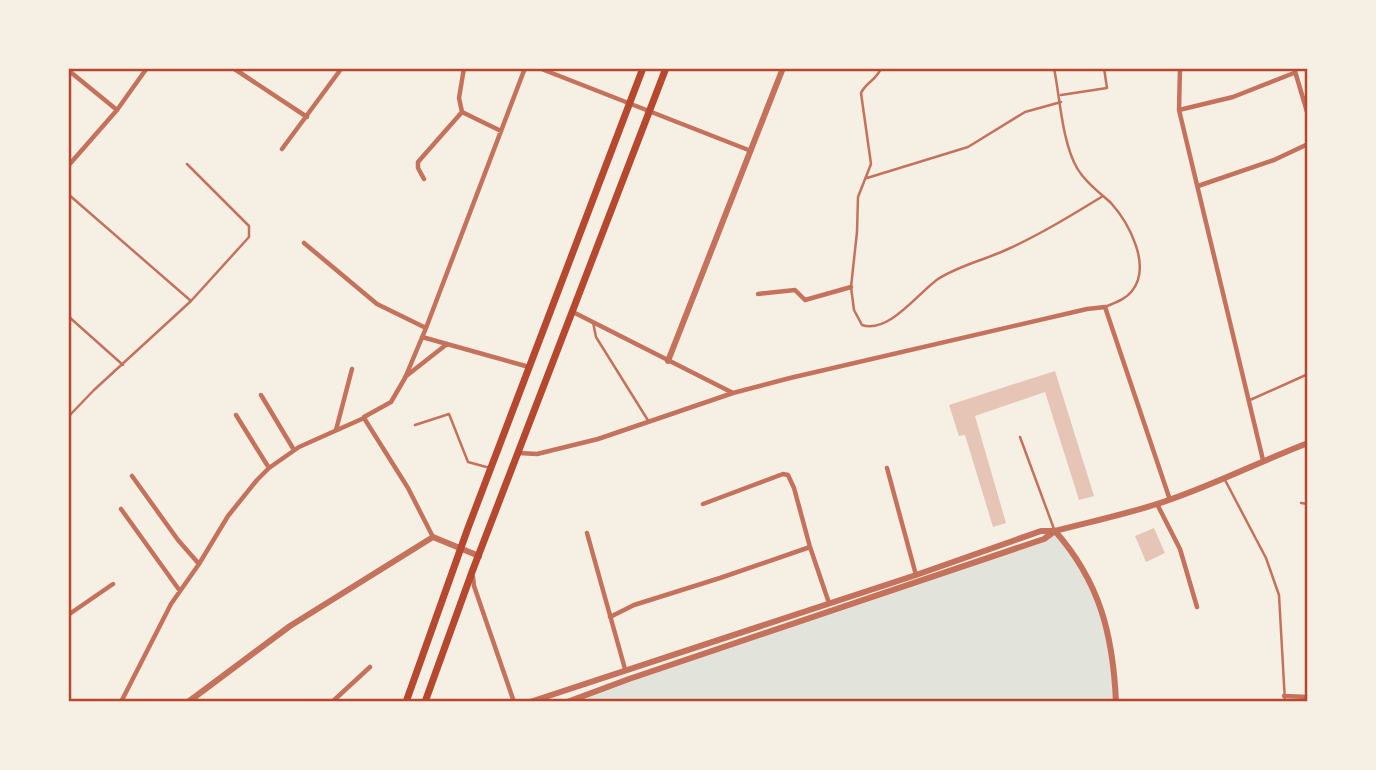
<svg xmlns="http://www.w3.org/2000/svg" width="1376" height="770" font-family="Overpass,sans-serif">
  <style>
    .green { fill: #e2e4dc }
    .building { fill: #e6c5b7 }
    .lines { fill: none; stroke-linecap: round; stroke-linejoin: round }
    .service { stroke: #c5725c; stroke-width: 2.5 }
    .minor { stroke: #c5725c; stroke-width: 4.5 }
    .tertiary { stroke: #c5725c; stroke-width: 6 }
    .primary { stroke: #b5482f; stroke-width: 7 }
    .neatline { fill: none; stroke: #b5482f; stroke-width: 2.5 }
  </style>
  <rect width="100%" height="100%" fill="#f6efe4"/>
  <path class="green" d="M1055 531 1080 564 1106 621 1114 702H569L1010 551Z"/>
  <path class="building" d="M1055 371 1094 496 1079 500 1045 392 975 416 1006 523 993 527 965 435 959 436 949 405Z
    M1154 528 1165 553 1146 562 1135 536Z"/>
  <g class="lines">
    <path class="service" d="M881 68C877 80 866 82 861 93L871 164 858 197 857 232 851 287 854 310 862 325C889 334 918 293 938 279 960 265 985 260 1008 249 1041 234 1072 215 1103 196
      M1054 68C1060 98 1062 142 1077 168 1085 182 1099 192 1111 203 1129 223 1152 266 1132 291 1125 300 1114 303 1105 307
      M1061 95 1107 88 1104 68
      M867 178 968 147 1025 112 1061 102
      M68 194 191 301
      M68 316 123 365
      M593 322 596 337 649 422
      M1250 400 1308 374
      M68 417 94 390 191 301 249 237V226L187 164
      M415 425 449 414 468 462 490 468
      M1020 437 1054 529
      M1225 480 1266 558 1279 595 1285 702
      M1301 503 1308 504"/>
    <path class="minor" d="M233 68 307 117
      M464 68 459 98 462 112 501 131
      M539 68 751 151
      M1180 68 1179 110 1263 460
      M1294 68 1308 115
      M68 70 117 110
      M1179 110 1233 97 1294 73
      M282 149 341 69
      M68 166 117 110 147 68
      M424 179 418 168V162L462 112
      M1198 186 1274 160 1308 144
      M304 243 377 304 426 328
      M758 294 795 290 805 300 851 287
      M573 312 733 393
      M422 337 529 367
      M405 377 447 344
      M261 395 294 450
      M236 415 269 468
      M364 417 391 402 405 378 426 328 525 68
      M336 430 352 369
      M519 453 537 454 598 439 733 393 790 378 1087 309 1105 307 1170 500
      M887 468 916 575
      M132 476 178 540 199 564
      M703 504 783 474 788 475 794 488 810 547 829 603
      M1157 504 1180 549 1197 607
      M121 509 180 591
      M587 533 625 669
      M473 577 474 586 514 702
      M68 615 113 584
      M610 617 634 605 720 578 810 547
      M1284 696 1308 697
      M121 702 171 604 199 564 228 516 257 480 269 468 299 447 364 418 408 488 433 537
      M332 702 370 667"/>
    <path class="tertiary" d="M668 361 783 68
      M1055 531C1100 582 1113 635 1116 702
      M188 702 290 626 433 537 479 556
      M530 702 916 575 1041 531H1053
      M567 702 629 679 1044 539 1055 531C1093 521 1132 513 1169 500 1216 484 1261 461 1308 443"/>
    <path class="primary" d="M406 702 468 528 643 68
      M425 702 472 572 666 68"/>
  </g>
  <rect width="1376" height="770" fill="none" stroke="#f6efe4" stroke-width="140"/>
  <rect x="70" y="70" width="1236" height="630" class="neatline"/>
</svg>
